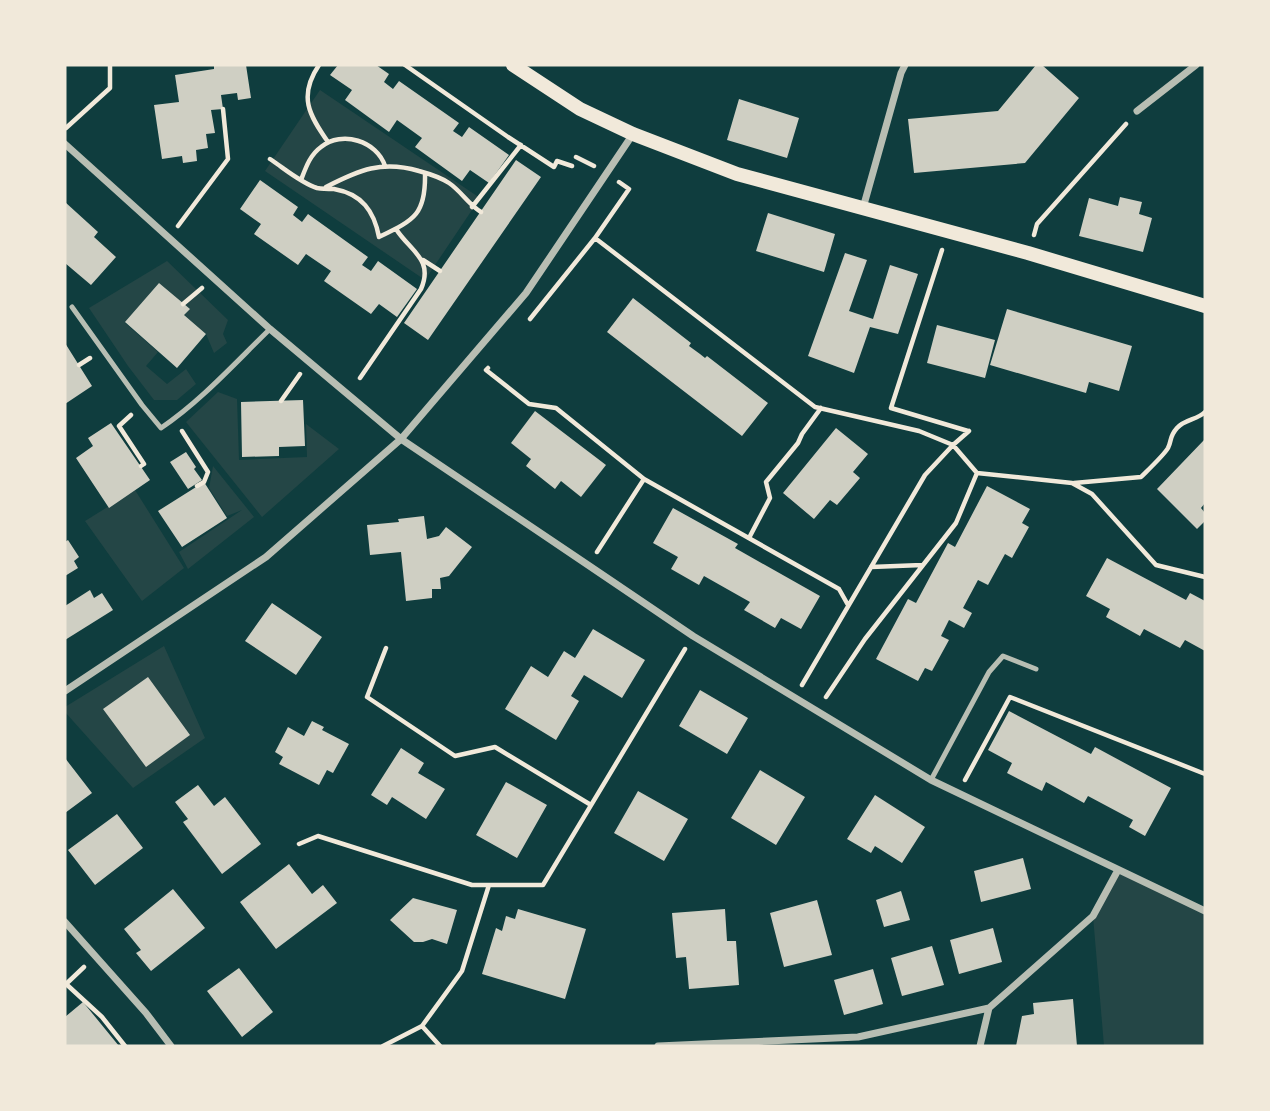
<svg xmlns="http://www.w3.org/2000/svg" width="1270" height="1111" font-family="'Archivo Narrow',sans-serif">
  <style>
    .green { fill: #244646 }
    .building { fill: #cfcfc3 }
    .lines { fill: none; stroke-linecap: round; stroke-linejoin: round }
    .path { stroke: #f1e9da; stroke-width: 4.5 }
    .service { stroke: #b8beb3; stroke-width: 5 }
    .minor { stroke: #b8beb3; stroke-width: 7 }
    .secondary { stroke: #f1e9da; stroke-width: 14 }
  </style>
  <rect width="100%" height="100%" fill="#0f3d3e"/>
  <path class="green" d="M320 90 480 198 425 280 265 171Z
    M167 261 228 320 223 334 227 343 214 353 206 334 184 315 189 309 159 283 125 323 158 352 146 366 167 384 186 369 196 384 177 400H154L128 366 89 308Z
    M218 392 237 399 239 460 307 457 306 424 339 449 262 517 186 422Z
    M213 466 254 517 188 569 179 552 242 510 227 516 209 488Z
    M135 490 184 568 142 601 85 521Z
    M164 646 205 738 133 788 65 712V707Z
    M1118 870 1205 911V1046H1104L1093 916Z"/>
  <path class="building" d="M214 65H246L251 98 238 100 237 93 221 95 223 109 211 110 215 133 206 134 208 148 196 150 197 161 183 163 182 156 162 159 154 105 179 102 175 75 214 69Z
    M338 65H376L389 74 384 82 393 89 399 81 459 123 453 131 462 137 469 127 509 155 489 183 470 170 462 181 415 147 422 138 397 120 389 132 345 100 352 90 330 75Z
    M1036 65H1042L1079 98 1025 163 914 173 908 119 998 111Z
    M739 99 799 118 787 158 727 140Z
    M516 160 541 177 428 340 404 323Z
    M260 180 298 207 293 215 302 222 308 214 368 257 362 265 371 271 378 261 417 289 397 317 379 304 371 314 324 281 331 271 306 254 298 265 254 234 261 224 240 209Z
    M1120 197 1142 202 1139 214 1152 218 1143 252 1079 236 1089 198 1118 206Z
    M65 202 98 232 94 237 116 257 91 285 65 263Z
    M768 213 835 234 824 272 756 251Z
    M845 253 867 260 849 311 873 319 890 265 918 274 898 334 870 327 854 373 808 356Z
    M159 283 190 309 184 315 206 334 177 368 125 322Z
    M633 298 691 343 689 346 700 354 705 358 707 356 768 403 742 436 607 332Z
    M1007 309 1132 346 1119 391 1089 382 1086 393 990 365Z
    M937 325 995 340 985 378 927 363Z
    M65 343 92 386 65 404Z
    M303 400 305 446 279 447V456L242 457 241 402Z
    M535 411 606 465 581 497 561 481 555 489 526 466 531 459 511 443Z
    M111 423 150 480 109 508 76 458 93 446 88 438Z
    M836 428 868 454 853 472 860 478 837 505 830 500 814 519 783 493Z
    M1205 439V503L1201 508 1205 513V521L1197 529 1157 489Z
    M186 452 196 467 194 469 202 480 188 489 170 462Z
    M204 482 227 518 182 547 158 511Z
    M987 486 1030 509 1022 523 1029 527 1012 558 1005 554 988 585 978 580 963 608 972 613 964 628 949 620 941 636 949 640 932 671 925 668 918 681 876 659 908 599 916 603 948 543 955 547Z
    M673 508 738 544 735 548 820 596 801 629 781 618 775 628 744 610 750 602 704 576 699 585 671 569 678 557 653 543Z
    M424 516 427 539 439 536 446 527 472 547 449 576 440 578 441 589H432V598L406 601 401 552 370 555 367 525 399 522 398 519Z
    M68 540 79 557 74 561 78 568 65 576V542Z
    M1107 558 1186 600 1190 593 1205 601V651L1185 640 1180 648 1144 629 1140 636 1106 617 1110 609 1086 596Z
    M90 590 94 598 102 593 113 610 65 640V606Z
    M272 603 322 637 296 675 245 641Z
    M593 629 645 660 622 698 584 675 571 696 579 701 556 740 505 709 531 666 548 677 564 651 575 658Z
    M148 677 190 735 146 767 103 709Z
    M700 690 748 718 727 754 679 726Z
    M1009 711 1091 754 1095 747 1171 788 1145 836 1129 827 1133 820 1088 796 1084 803 1046 782 1042 791 1007 773 1012 763 988 750Z
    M312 721 324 727 322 730 349 744 333 773 327 770 319 785 279 764 283 757 275 752 288 727 304 736Z
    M401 748 424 763 418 773 445 789 426 819 392 797 387 805 371 795Z
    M65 758 92 793 65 813Z
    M760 770 805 797 776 845 731 818Z
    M506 782 547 805 517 858 476 835Z
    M198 785 214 806 225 797 261 844 222 874 183 822 188 819 175 802Z
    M638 791 688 819 664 861 614 833Z
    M875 795 925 827 902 863 875 846 871 853 847 839Z
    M117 814 143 848 95 885 68 850Z
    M1023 858 1031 889 981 902 974 871Z
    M289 864 312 894 323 885 337 903 276 949 240 902Z
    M173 889 205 928 151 971 136 953 141 950 124 929Z
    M901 891 910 920 884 927 876 900Z
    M413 898 457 910 447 944 432 939 423 942H414L390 920Z
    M817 900 832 955 784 967 770 913Z
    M518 909 586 929 565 999 482 974 496 928 502 931 506 916 515 919Z
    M725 909 727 941H736L739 985 689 989 686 957 676 958 672 913Z
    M993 928 1002 962 959 974 950 940Z
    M932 946 944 985 902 996 891 958Z
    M239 968 273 1012 242 1037 207 991Z
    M873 969 883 1004 844 1015 834 980Z
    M1073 999 1077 1046H1016L1022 1016 1034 1014 1033 1003Z
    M83 1002 119 1046H65V1017Z"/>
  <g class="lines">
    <path class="path" d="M319 65C298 96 309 115 328 142
      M405 65 508 137 554 167 557 161 572 166
      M66 128 110 88V65
      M576 157 594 166
      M270 159C285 169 301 183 317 188 323 189 329 189 334 189 362 194 374 211 379 237 414 220 426 215 425 173
      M301 180C306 167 310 155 321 147 342 130 377 141 385 166
      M619 182 629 189 595 238 815 407 919 431 953 445 977 473 1072 483 1092 494 1156 565 1205 577
      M326 187C359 170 382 160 419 171 430 174 440 177 449 183 461 191 468 204 481 212
      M472 207 521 145
      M178 226 228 159 223 109
      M1034 235 1037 224 1126 124
      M942 250 891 408 968 431
      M423 260 440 271
      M183 304 202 288
      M530 319 595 238
      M79 365 90 358
      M488 368 486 370 529 404 556 408 644 479 839 589 848 605
      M360 378 421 289C434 259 410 251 396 229
      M281 401 300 374
      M131 415 119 426 144 464 141 466
      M182 431 208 472 204 482 197 486
      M1074 483 1141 477C1148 470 1164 455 1168 448 1172 440 1169 437 1177 428 1185 419 1197 420 1205 412
      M749 538 770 498 766 482 798 443 802 434 821 408
      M597 552 644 479
      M871 567 922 565
      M386 648 367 697 455 756 495 747 591 805
      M802 685 925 475 953 445 969 431
      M826 697 865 639 956 523 977 473
      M965 780 1010 697 1205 774
      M299 844 318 836 472 885H543L685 649
      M65 983 102 1017 125 1046
      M65 985 84 967
      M383 1046 422 1026
      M440 1046 422 1026 462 971 489 885"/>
    <path class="service" d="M72 307 142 405 161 428C201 401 235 363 270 329
      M931 780 989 672 1003 656 1036 669"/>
    <path class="minor" d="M1137 111 1196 65
      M65 144 270 329 401 439 588 565 693 636 931 780 1205 911
      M863 208 901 73 905 65
      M65 691 266 557 401 439 526 293 633 134
      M65 922 146 1013 171 1046
      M658 1046 858 1037 989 1008
      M980 1046 989 1008 1093 916 1118 870"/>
    <path class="secondary" d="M513 65 580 109 633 134 737 174 1028 253 1205 306"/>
  </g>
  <rect width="1270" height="1111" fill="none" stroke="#f1e9da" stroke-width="133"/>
</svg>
